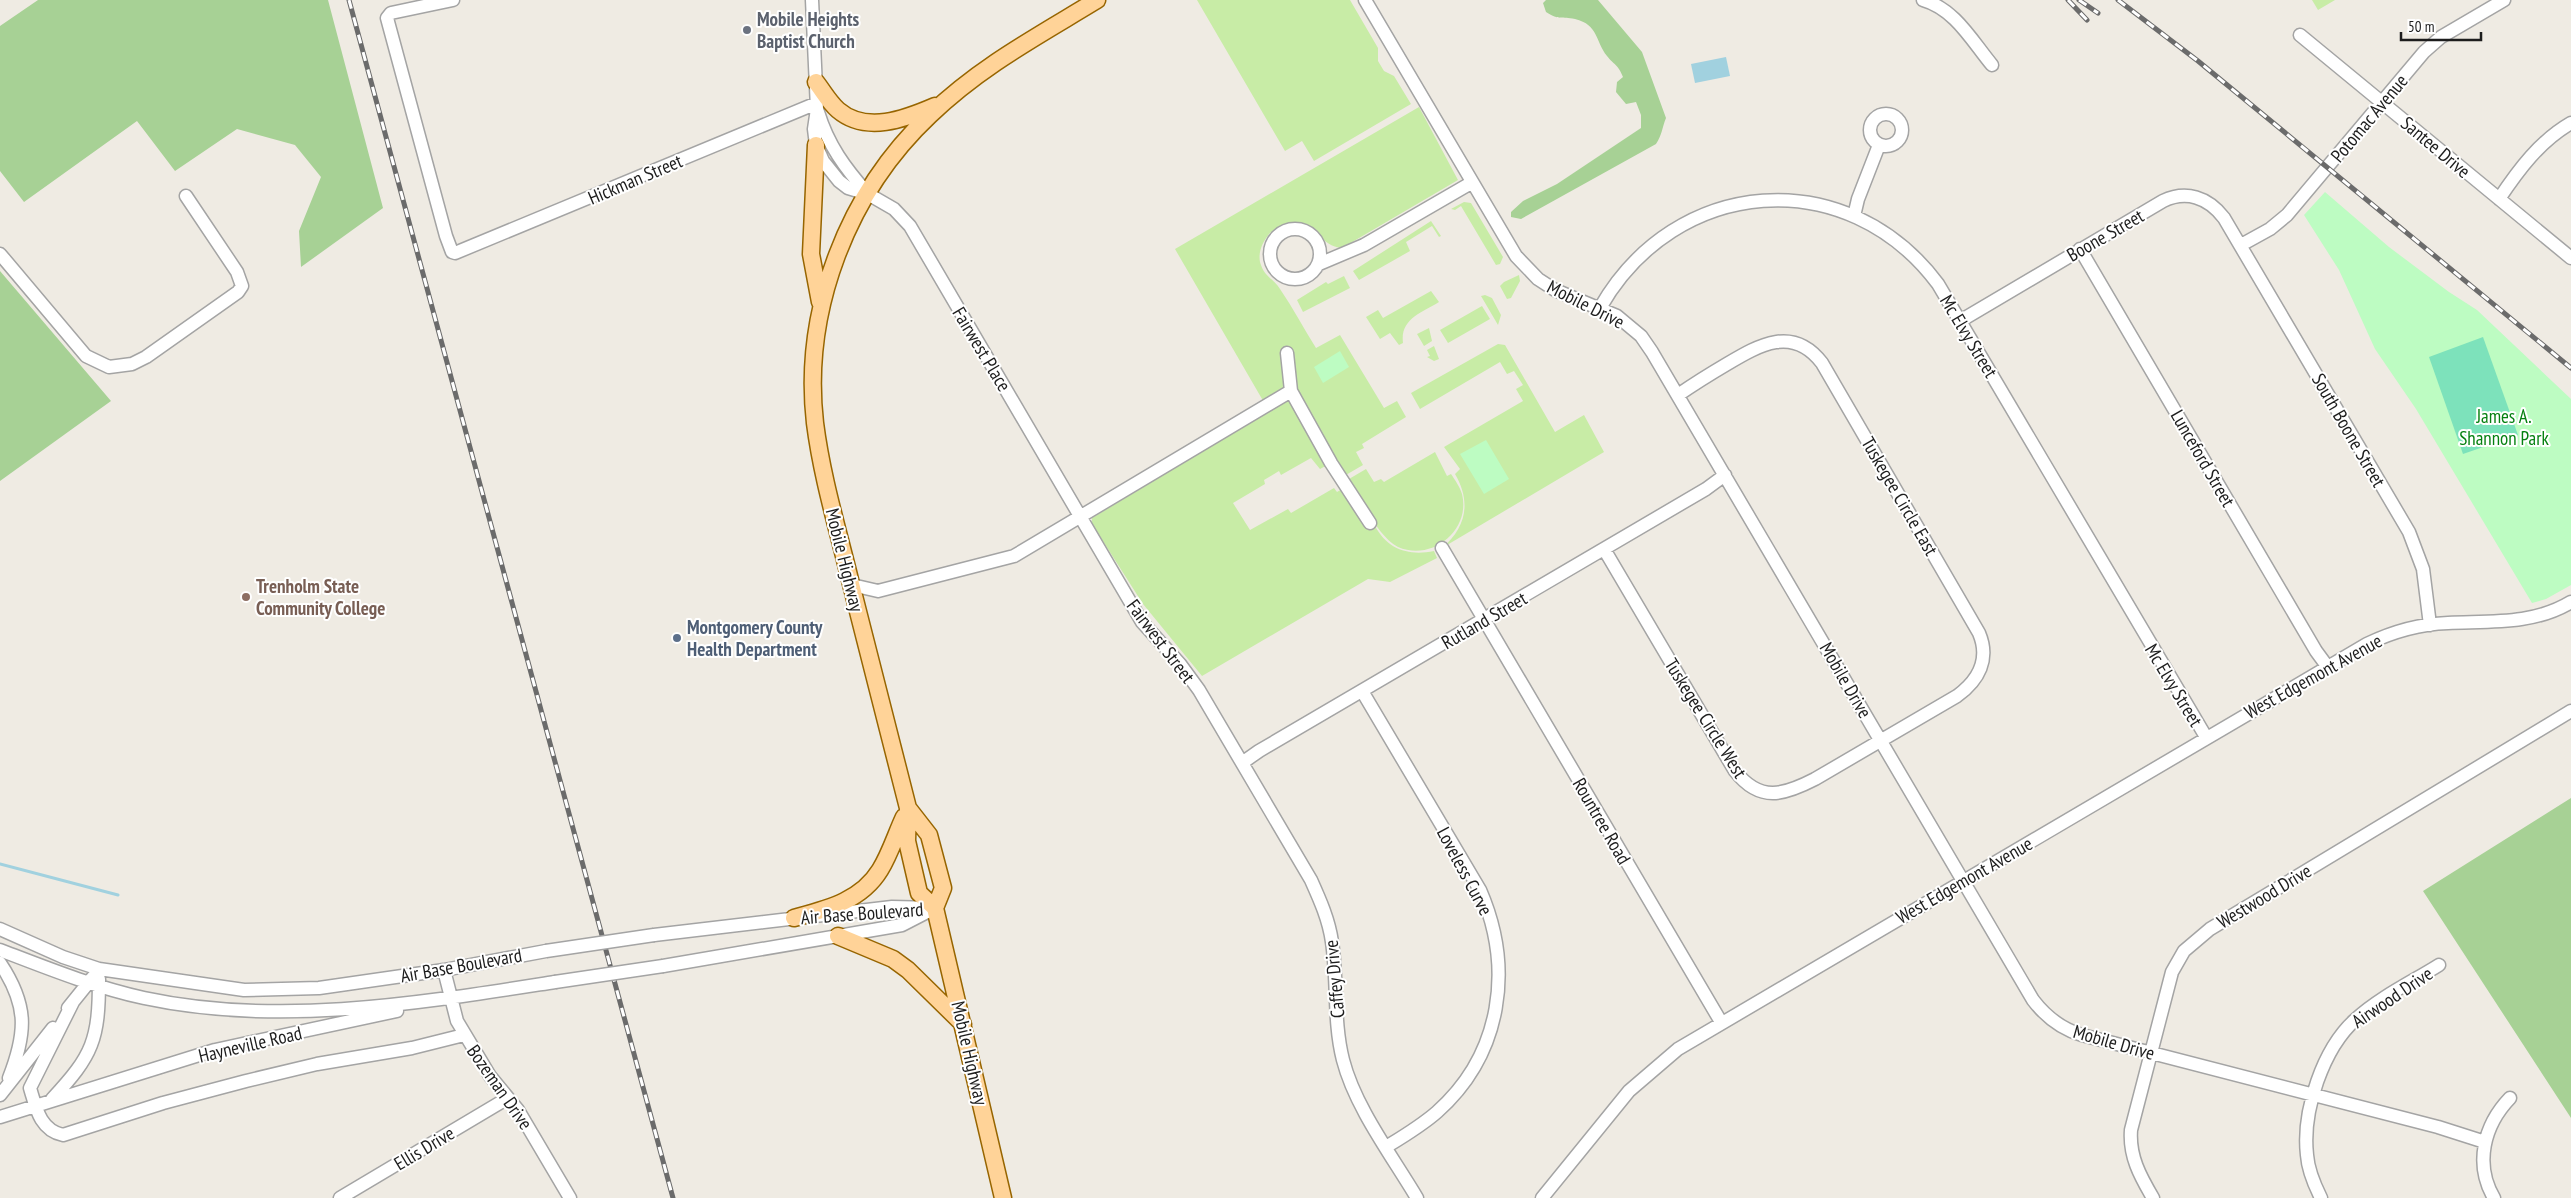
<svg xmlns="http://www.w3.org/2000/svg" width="2571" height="1198" font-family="'PT Sans Narrow',sans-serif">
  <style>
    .grass { fill: #c8eca6 }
    .forest { fill: #a7d195 }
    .park { fill: #bdfcc2 }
    .pitch { fill: #7de2bb }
    .water { fill: #a1d1df }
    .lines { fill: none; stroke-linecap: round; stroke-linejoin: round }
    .stream { stroke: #a1d1df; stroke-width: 3 }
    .minor-casing { stroke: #a4a4a4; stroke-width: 15 }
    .major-casing { stroke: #976500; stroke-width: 19 }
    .minor { stroke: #fff; stroke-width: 12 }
    .major { stroke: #ffd398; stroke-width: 16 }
    .rail-casing { stroke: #6b6b6b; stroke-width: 5 }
    .rail { stroke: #fff; stroke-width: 3; stroke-dasharray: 9; stroke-linecap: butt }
    .minor-bridge-casing { stroke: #a4a4a4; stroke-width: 15; stroke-linecap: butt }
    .minor-bridge { stroke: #fff; stroke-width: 12 }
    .worship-dot { fill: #6b7280; stroke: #fff; stroke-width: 2 }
    .education-dot { fill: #8d6e63; stroke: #fff; stroke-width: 2 }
    .service-dot { fill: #5c6f8a; stroke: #fff; stroke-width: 2 }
    .labels { text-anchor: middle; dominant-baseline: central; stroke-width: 4; stroke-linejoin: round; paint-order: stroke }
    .worship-label { font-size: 19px; font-weight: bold; fill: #5b616d; stroke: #fff; text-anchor: start }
    .street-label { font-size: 19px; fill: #1d1d1d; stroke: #fff }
    .park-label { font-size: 19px; fill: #068111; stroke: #fff }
    .education-label { font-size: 19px; font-weight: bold; fill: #785e54; stroke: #fff; text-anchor: start }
    .service-label { font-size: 19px; font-weight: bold; fill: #4e5e75; stroke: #fff; text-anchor: start }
  </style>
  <rect width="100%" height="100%" fill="#efebe3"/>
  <path class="grass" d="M1197 0H1350L1378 48V61L1384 71 1394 76 1411 104 1314 161 1302 141 1285 151Z
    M2312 0H2335L2318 10Z
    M1419 107 1458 180 1342 248C1321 247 1315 222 1293 222 1286 222 1274 229 1269 234 1263 242 1258 251 1260 262 1264 277 1273 278 1280 289 1293 308 1304 329 1316 348L1340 335 1384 408 1397 401 1406 417 1362 444 1364 448 1356 452 1363 465 1339 479 1331 463 1320 469 1311 458 1281 475 1279 471 1264 480 1265 484 1233 503 1250 530 1288 509 1291 513 1334 488 1337 492 1344 488 1368 530 1375 526C1388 550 1409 556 1434 551L1437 558 1390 582 1368 579 1202 676 1143 604 1092 524V518L1269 411 1175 249Z
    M1464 202 1471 203 1503 257 1500 264 1496 265 1461 206 1455 210 1451 209Z
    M1431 221 1441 236 1439 237 1432 226 1406 242 1410 251 1359 280 1353 271Z
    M1519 275 1520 281 1511 298 1507 299 1500 286 1504 282Z
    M1344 276 1350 288 1303 312 1297 300 1326 282 1328 284Z
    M1431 291 1439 302C1421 313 1400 319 1403 343L1399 345 1390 333 1380 339 1366 317 1378 310 1383 318Z
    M1485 295 1492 298 1501 315 1498 325 1481 296Z
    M1482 306 1490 319 1448 343 1440 330Z
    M1429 328 1432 341 1424 346 1417 334Z
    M1498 344 1505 345 1555 432 1584 415 1604 452 1442 548C1467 527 1471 501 1455 474L1460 469 1444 447 1523 401 1516 389 1523 385 1514 371 1507 374 1500 362 1420 409 1411 393Z
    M1434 346 1439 359 1434 361 1427 357 1430 356 1427 350Z
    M1435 452 1447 476 1451 474C1455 480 1460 487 1462 494 1471 530 1432 562 1398 547 1378 537 1360 498 1349 479L1366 469 1374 482 1381 479 1384 482Z"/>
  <path class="forest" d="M38 0H328L383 208 301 267 299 231 321 177 295 145 237 129 175 171 137 121 24 202 0 171V26Z
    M1546 0H1598L1642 52 1666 118C1662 128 1662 135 1656 144L1521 219 1511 217V212L1523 201 1557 184 1641 128V115L1636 102 1626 104 1616 92 1617 82 1623 77C1618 64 1614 65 1607 56 1595 41 1599 25 1575 19 1561 16 1560 21 1546 12L1543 3Z
    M0 271 111 401 0 481Z
    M2571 798V1118L2423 891Z"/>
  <path class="park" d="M2325 192 2389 247 2449 292 2477 310 2571 399V585L2546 599 2532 603 2416 409 2375 349 2339 270 2304 215Z
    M1340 351 1349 367 1323 383 1314 367Z
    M1486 440 1509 479 1484 494 1460 454Z"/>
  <path class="pitch" d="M2483 337 2518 435 2463 454 2429 357Z"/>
  <path class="water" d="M1726 57 1730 76 1695 83 1691 64Z"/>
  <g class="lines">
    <path class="stream" d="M0 864 118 895"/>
    <g class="minor-casing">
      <path id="minor" d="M453 0 391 13 387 18 446 236 452 252 455 253 817 103
        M812 0 817 109 814 129 816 145 823 161 839 181 848 188 868 194 894 209 910 226 1142 622 1180 664 1199 690 1311 880C1320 900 1329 920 1332 942 1338 981 1333 1021 1343 1060 1355 1107 1392 1156 1417 1198
        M1365 0 1516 256 1538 279 1555 290 1617 316 1641 336 1652 352 2033 1000C2046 1017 2061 1029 2082 1035L2438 1127 2485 1142
        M1923 0C1955 9 1972 41 1992 65
        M2300 35 2571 258
        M818 112C828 145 845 168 868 194
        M1870 130a16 16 0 1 1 32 0a16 16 0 1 1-32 0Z
        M2499 199C2519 169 2540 141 2571 123
        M1854 216 1858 199 1879 145
        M1270 254a25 25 0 1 1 50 0a25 25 0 1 1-50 0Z
        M2241 245 2270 229 2287 215 2424 52 2441 37 2504 0
        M2080 249 2316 651 2327 666
        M0 254 86 356 109 367 132 364 146 357 238 292 242 286 237 272 186 196
        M1319 264 1364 245 1471 183
        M1600 308C1675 176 1847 162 1938 284L2206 737
        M1960 321 2163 201C2186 190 2208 197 2224 218L2409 532 2423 569 2430 625
        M1287 353 1291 391 1331 463 1370 523
        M1442 548 1721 1022
        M1604 549 1735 771C1760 803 1784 795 1815 779L1957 696C1979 680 1990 659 1979 633L1822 363C1793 325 1759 345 1727 364 1710 374 1694 384 1678 395
        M852 585 878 591 1014 556 1291 391
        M1362 691 1480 890C1514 968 1502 1054 1437 1112 1421 1126 1404 1136 1386 1147
        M1242 763 1259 751 1706 489 1725 475
        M0 929 63 957 99 969 244 990 319 988 444 970 546 951
        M654 935 892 907 935 908
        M0 950C47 968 94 987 144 998 279 1027 420 1003 555 982
        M0 963C28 1005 27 1032 9 1078
        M663 966 902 925 933 909
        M444 970 457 1021 490 1076 518 1110 570 1198
        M73 1002 30 1088C36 1108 40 1130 63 1135L163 1103 246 1081 317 1064 412 1048 464 1035
        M68 1008 93 977
        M0 1095 53 1028
        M52 1099C93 1055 99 1040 99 979
        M0 1117 215 1050 397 1011
        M340 1198 508 1098
        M1542 1198 1629 1091 1678 1049 2367 644C2392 632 2419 624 2448 623 2490 621 2533 625 2571 602
        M2153 1198C2140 1176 2129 1156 2131 1130L2172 972 2184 951 2210 929 2571 711
        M2321 1198C2314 1184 2308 1170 2307 1155 2302 1111 2323 1048 2356 1019 2380 997 2412 982 2439 965
        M2494 1198C2474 1164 2484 1125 2510 1098"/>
    </g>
    <g class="major-casing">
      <path id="major" d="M816 82C823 91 829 102 838 110 866 134 905 119 935 106
        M816 145 811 254 820 302
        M908 808 929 835 943 888 935 908
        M794 918C827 909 861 901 880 870 890 854 896 834 904 817
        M838 936 893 959 908 970 963 1024
        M1003 1198 935 908 919 893 907 841 908 808C889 734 870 659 851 584 838 530 822 478 815 423 802 310 848 192 930 115 981 66 1038 36 1097 0"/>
    </g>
    <use href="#minor" class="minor"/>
    <use href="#major" class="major"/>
    <g class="rail-casing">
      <path id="rail" d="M349 0 673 1198
        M2068 0 2087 20
        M2079 0 2098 13
        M2118 0 2198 61 2571 368"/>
    </g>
    <use href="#rail" class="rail"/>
    <g class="minor-bridge-casing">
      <path id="minor-bridge" d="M546 951 654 935
        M555 982 663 966"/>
    </g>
    <use href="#minor-bridge" class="minor-bridge"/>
  </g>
  <circle class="worship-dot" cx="747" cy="30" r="5"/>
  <circle class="education-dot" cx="246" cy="597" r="5"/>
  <circle class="service-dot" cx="677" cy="638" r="5"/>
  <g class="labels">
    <g class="worship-label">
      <text x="757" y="19">Mobile Heights<tspan x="757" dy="22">Baptist Church</tspan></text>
    </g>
    <g class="street-label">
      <text transform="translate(2369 118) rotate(-50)">Potomac Avenue</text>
      <text transform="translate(2436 147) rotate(40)">Santee Drive</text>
      <text transform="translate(635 179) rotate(-23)">Hickman Street</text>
      <text transform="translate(2105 235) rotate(-30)">Boone Street</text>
      <text transform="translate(1586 304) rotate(27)">Mobile Drive</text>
      <text transform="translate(1969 336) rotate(59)">Mc Elvy Street</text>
      <text transform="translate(982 349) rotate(59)">Fairwest Place</text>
      <text transform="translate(2349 430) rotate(60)">South Boone Street</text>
      <text transform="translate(2203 458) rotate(60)">Lunceford Street</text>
      <text transform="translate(1900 496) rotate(60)">Tuskegee Circle East</text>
      <text transform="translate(845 560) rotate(76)">Mobile Highway</text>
      <text transform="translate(1484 620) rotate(-30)">Rutland Street</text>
      <text transform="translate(1161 641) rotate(53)">Fairwest Street</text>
      <text transform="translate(2313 676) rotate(-29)">West Edgemont Avenue</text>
      <text transform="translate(1846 680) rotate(60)">Mobile Drive</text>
      <text transform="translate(2174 685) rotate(59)">Mc Elvy Street</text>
      <text transform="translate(1706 718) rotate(58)">Tuskegee Circle West</text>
      <text transform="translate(1602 821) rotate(60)">Rountree Road</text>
      <text transform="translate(1465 871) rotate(62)">Loveless Curve</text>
      <text transform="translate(1964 880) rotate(-30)">West Edgemont Avenue</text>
      <text transform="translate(2264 896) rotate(-31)">Westwood Drive</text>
      <text transform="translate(862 913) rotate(-4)">Air Base Boulevard</text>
      <text transform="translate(461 965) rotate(-10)">Air Base Boulevard</text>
      <text transform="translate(1334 979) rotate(-95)">Caffey Drive</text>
      <text transform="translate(2392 997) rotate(-34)">Airwood Drive</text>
      <text transform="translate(2114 1042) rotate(16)">Mobile Drive</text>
      <text transform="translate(250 1044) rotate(-13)">Hayneville Road</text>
      <text transform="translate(970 1053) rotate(77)">Mobile Highway</text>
      <text transform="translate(500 1087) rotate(55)">Bozeman Drive</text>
      <text transform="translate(424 1148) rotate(-31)">Ellis Drive</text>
    </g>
    <g class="park-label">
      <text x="2504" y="416">James A.<tspan x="2504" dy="22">Shannon Park</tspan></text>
    </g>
    <g class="education-label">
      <text x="256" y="586">Trenholm State<tspan x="256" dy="22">Community College</tspan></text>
    </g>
    <g class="service-label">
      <text x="687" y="627">Montgomery County<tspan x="687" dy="22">Health Department</tspan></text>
    </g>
  </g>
  <path d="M2401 32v8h80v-8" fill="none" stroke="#1d1d1d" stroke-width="2.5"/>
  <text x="2408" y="32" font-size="15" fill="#1d1d1d" stroke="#ffffff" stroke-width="4" paint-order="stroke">50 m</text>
</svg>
